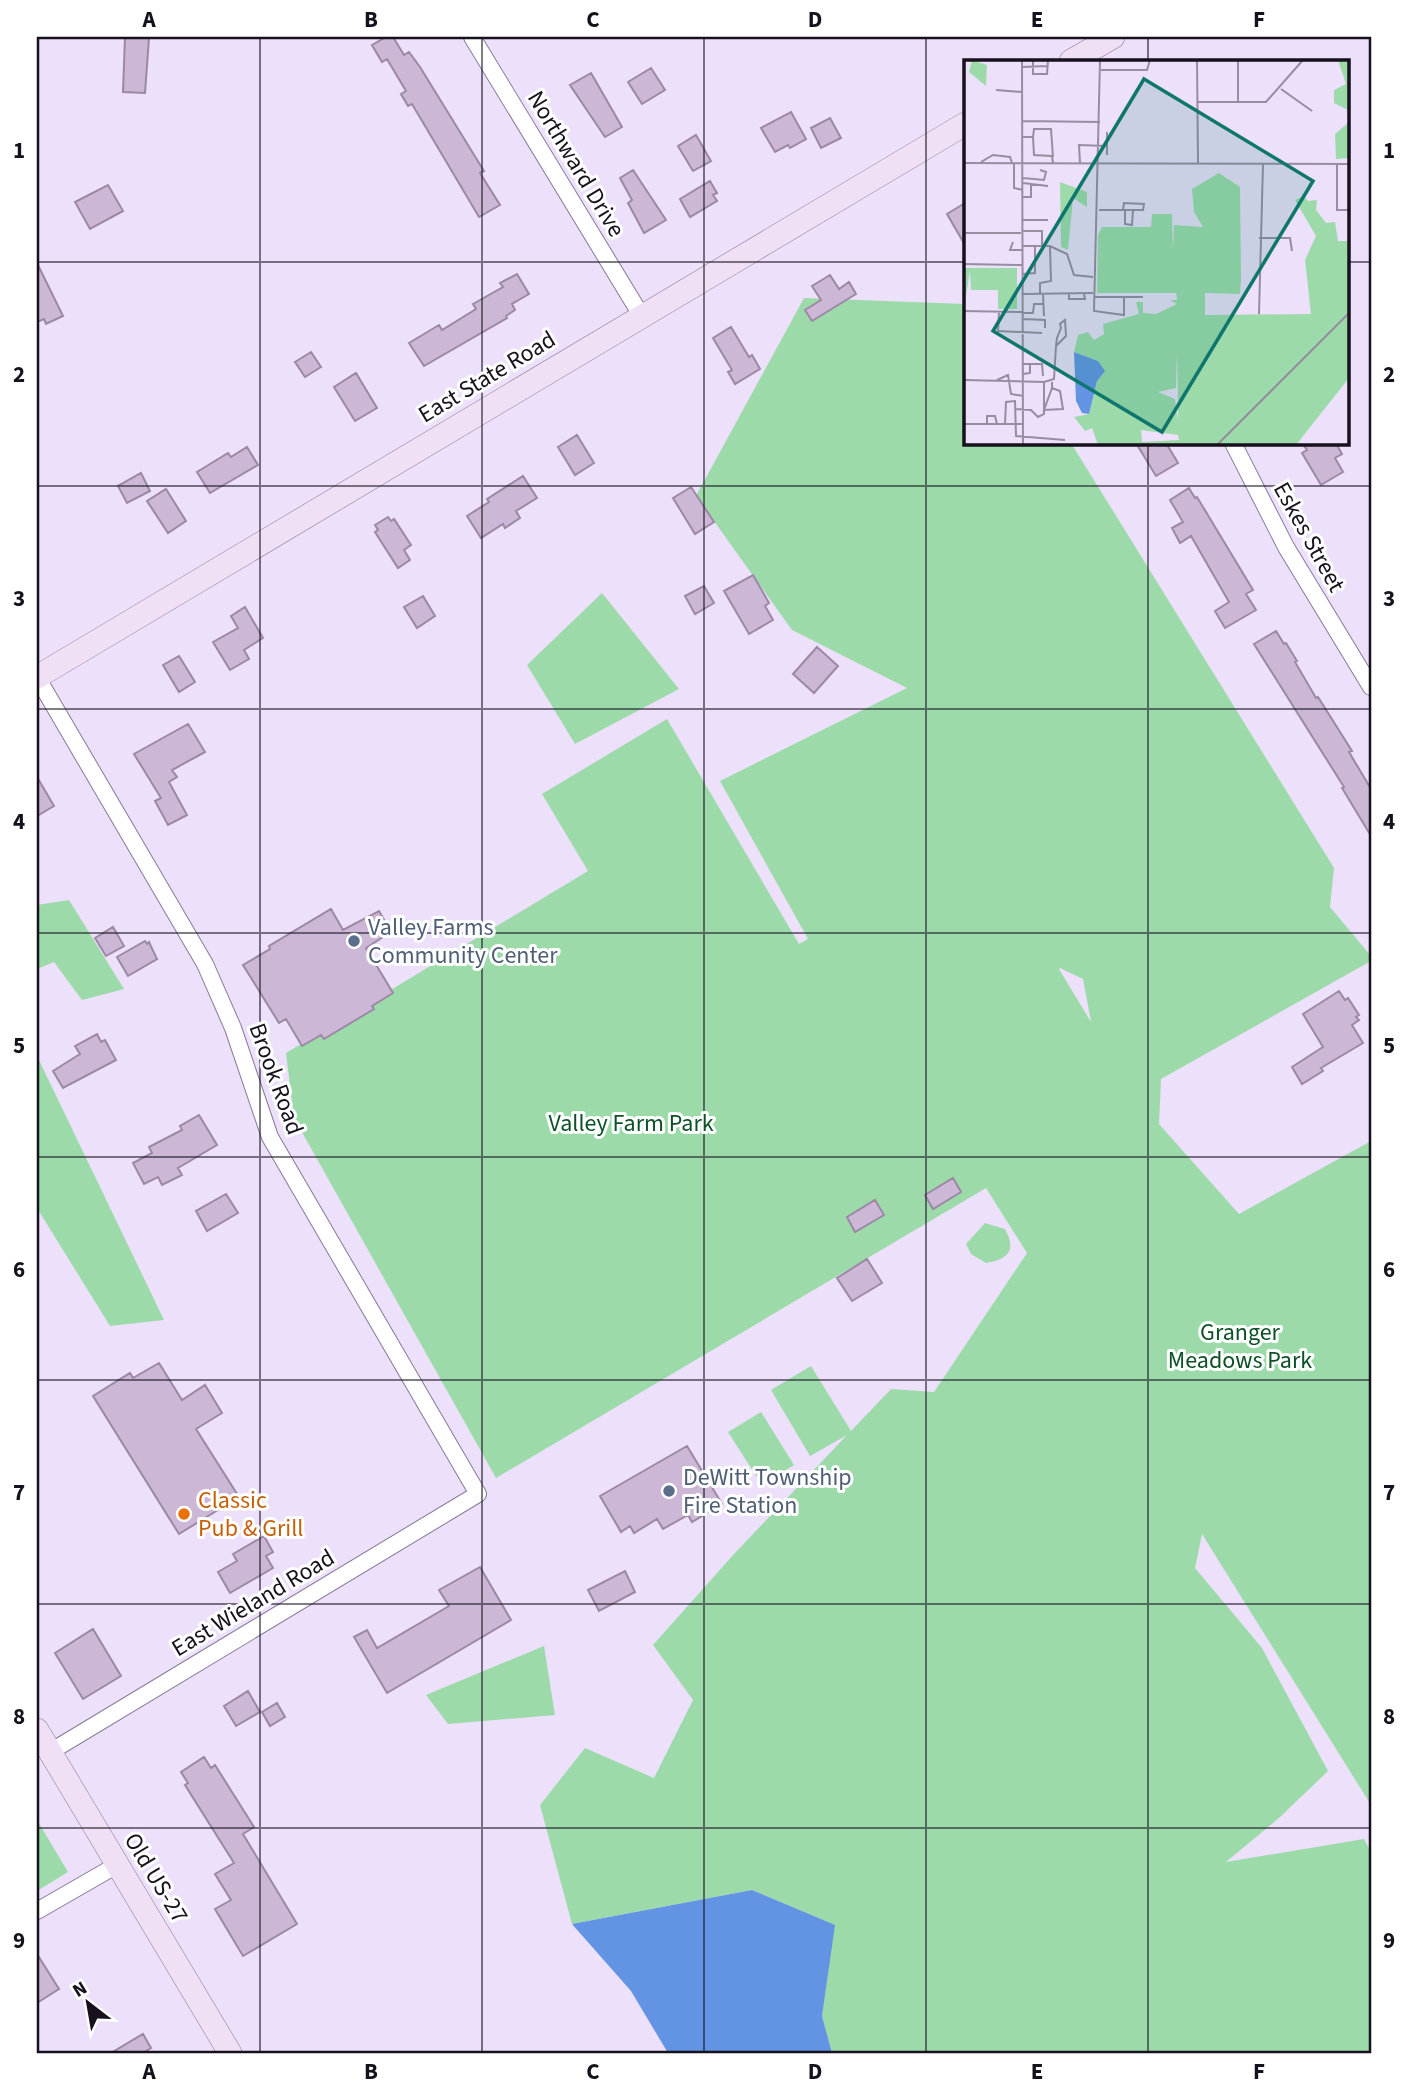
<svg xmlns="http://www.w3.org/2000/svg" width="1408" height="2090" font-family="'Source Sans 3',sans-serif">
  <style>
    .green { fill: #9ddaaa; fill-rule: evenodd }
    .water { fill: #6294e3 }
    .building { fill: #ccb8d6; stroke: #9c88a5; stroke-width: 2 }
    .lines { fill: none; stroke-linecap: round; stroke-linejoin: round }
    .street-casing { stroke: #877997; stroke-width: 18 }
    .secondary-casing { stroke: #877997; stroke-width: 24 }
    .street { stroke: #fff; stroke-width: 16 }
    .secondary { stroke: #efe0f6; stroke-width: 23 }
    .grid { fill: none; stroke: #16111c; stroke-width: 2; stroke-opacity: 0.55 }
    .service-dot { fill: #5c6f8a; stroke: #fff; stroke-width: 2.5 }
    .food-dot { fill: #e8710a; stroke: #fff; stroke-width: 2.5 }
    .labels { text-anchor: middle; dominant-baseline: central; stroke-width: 6; stroke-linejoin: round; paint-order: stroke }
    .street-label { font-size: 24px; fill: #16111c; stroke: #fff }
    .service-label { font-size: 24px; fill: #4e5e75; stroke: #fff; text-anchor: start }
    .park-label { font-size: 24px; fill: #0d5126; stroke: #fff }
    .food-label { font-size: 24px; fill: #c56008; stroke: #fff; text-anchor: start }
    .inset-road { fill: none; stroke: #968da1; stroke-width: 2 }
    .view { fill: #0f766e; fill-opacity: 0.15; stroke: #0f766e; stroke-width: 3.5 }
    .inset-edge { fill: none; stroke: #16111c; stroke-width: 3.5 }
    .neatline { fill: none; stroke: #16111c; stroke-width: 2.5 }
    .grid-label { font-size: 23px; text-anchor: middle; font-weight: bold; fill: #16111c }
  </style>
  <rect width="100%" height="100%" fill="#ece0fa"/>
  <path class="green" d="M804 298 965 304V443H1071L1334 868 1330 907 1371 956V961L1161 1079 1159 1124 1239 1214 1371 1141V1805L1202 1534 1195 1568 1262 1648 1328 1771 1279 1818 1226 1862 1364 1839 1371 1852V2053H832L822 2016 834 1925 752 1890 572 1924 540 1805 585 1748 654 1778 693 1700 653 1645 734 1554 847 1435 810 1456 771 1390 811 1366 851 1431 891 1389 934 1392 1027 1253 986 1188 496 1478 294 1118 286 1053 588 871 542 794 667 719 799 944 808 939 720 781 907 688 792 630 696 496ZM1060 968 1083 979 1091 1022 1059 969Z
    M602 593 679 689 575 744 527 665Z
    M69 900 124 989 82 1000 54 962 37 969V905Z
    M37 1056 164 1320 110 1326 37 1208Z
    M985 1223 1005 1229C1017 1251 1008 1259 986 1263L971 1254 966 1244Z
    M761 1412 794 1465 762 1485 728 1432Z
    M544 1646 555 1715 448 1724 426 1695Z
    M37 1820 68 1872 37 1891Z"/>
  <path class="water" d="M752 1890 835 1925 822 2016 832 2053H668L631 1991 572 1924Z"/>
  <path class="building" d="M125 37 149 38 145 93 123 92Z
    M386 37H393L404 55 409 52 420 67 484 171 480 173 500 205 479 217 412 104 408 106 401 94 406 91 387 59 382 62 372 45Z
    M651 68 665 90 642 104 628 82Z
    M591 73 622 127 605 137 570 85Z
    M791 112 806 139 790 148 788 145 775 152 761 128Z
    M830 118 841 138 821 148 811 128Z
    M696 135 711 161 693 171 678 146Z
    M633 170 666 220 644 233 628 203 632 200 620 178Z
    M710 181 717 193 713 195 717 201 690 217 680 199Z
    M108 185 123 211 90 229 75 202Z
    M965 203V245L947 214Z
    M37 263 63 316 46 324 44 319 37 322Z
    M517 274 529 294 512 304 515 310 506 316 507 318 424 366 409 343 439 325 442 330 476 309 473 304 503 287 500 283Z
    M830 275 839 289 849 282 856 294 812 321 805 310 821 300 812 286Z
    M731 327 749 357 752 355 760 369 735 384 728 372 732 370 713 338Z
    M311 352 321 367 305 377 295 362Z
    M356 373 377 408 355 421 334 387Z
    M577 435 594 463 575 475 558 447Z
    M1136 443H1166L1178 463 1156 476Z
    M1302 443H1336L1342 454 1335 458 1343 472 1321 485 1302 453 1307 450Z
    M247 447 258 465 210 493 197 472 228 453 231 457Z
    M141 473 150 491 127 503 118 486Z
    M523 476 537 498 516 511 520 518 505 528 503 524 481 538 467 516 489 502 487 499Z
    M691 487 714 522 695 534 673 498Z
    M1189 488 1195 498 1197 497 1253 590 1246 594 1256 610 1225 628 1215 611 1229 602 1191 536 1180 543 1172 528 1183 522 1170 500Z
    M166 489 186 521 168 533 147 501Z
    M388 517 391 521 394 519 411 545 404 550 410 560 398 568 375 532 378 530 375 525Z
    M753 575 769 603 765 606 773 620 749 634 724 591Z
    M704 586 714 603 695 614 685 596Z
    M423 596 435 616 417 628 404 607Z
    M245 607 263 638 244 650 249 659 230 670 213 642 238 628 231 616Z
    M1276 631 1284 644 1286 643 1297 661 1295 662 1316 698 1318 697 1352 751 1349 752 1371 789V836L1342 788 1344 787 1254 644Z
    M817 647 838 666 814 693 793 674Z
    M179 656 195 682 179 692 163 665Z
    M188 724 205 752 172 770 177 777 169 782 187 815 168 825 155 801 161 798 134 754Z
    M37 777 54 806 37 816Z
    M331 909 343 930 379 911 391 932 366 948 393 993 372 1006 374 1009 324 1039 321 1035 302 1046 286 1019 279 1023 243 965 270 949 269 946Z
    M113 927 124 946 106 956 95 938Z
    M145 941 147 944 149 942 157 959 128 976 117 957Z
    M1339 991 1345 1000 1348 998 1359 1015 1356 1017 1359 1020 1352 1025 1363 1043 1321 1068 1323 1071 1302 1084 1292 1067 1323 1047 1303 1014Z
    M97 1034 101 1042 105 1040 116 1060 63 1088 53 1071 80 1054 75 1046Z
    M199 1115 217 1145 178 1168 182 1175 162 1185 158 1177 144 1184 133 1163 152 1153 149 1147 182 1130 180 1126Z
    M953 1178 961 1192 933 1209 925 1195Z
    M226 1194 238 1213 207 1231 196 1211Z
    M875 1200 884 1215 855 1232 847 1217Z
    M867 1259 882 1283 852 1301 837 1278Z
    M159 1363 182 1400 205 1385 222 1413 196 1429 239 1497 179 1534 93 1396 130 1373 133 1378Z
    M687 1446 722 1504 692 1522 688 1515 663 1529 657 1519 634 1533 630 1526 621 1532 600 1496Z
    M264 1536 273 1552 266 1556 273 1568 230 1593 218 1572 237 1561 233 1554Z
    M480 1567 511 1620 387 1693 354 1637 367 1630 377 1648 449 1606 439 1590Z
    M625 1571 635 1592 599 1611 588 1590Z
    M93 1629 121 1676 83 1699 55 1653Z
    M248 1691 260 1712 236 1726 224 1706Z
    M277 1703 285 1717 270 1726 262 1712Z
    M204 1757 211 1768 215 1765 254 1827 243 1834 297 1924 243 1956 215 1909 231 1900 215 1874 234 1863 185 1785 188 1783 181 1772Z
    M37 1954 59 1989 37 2003Z
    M143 2034 151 2048 143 2053H111Z"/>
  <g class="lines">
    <g class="street-casing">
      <path id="street" d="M472 37 641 315
        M1233 443 1286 547 1371 687
        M37 677 205 964 233 1028 270 1137 478 1494 50 1752
        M37 1911 117 1865"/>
    </g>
    <g class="secondary-casing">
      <path id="secondary" d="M1071 61 1113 37
        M37 677 965 124
        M37 1730 230 2053"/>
    </g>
    <use href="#street" class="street"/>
    <use href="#secondary" class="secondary"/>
  </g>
  <path class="grid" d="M260 37V2053M482 37V2053M704 37V2053M926 37V2053M1148 37V61M37 262H965M1347 262H1371M1148 443V2053M37 486H1371M37 709H1371M37 933H1371M37 1157H1371M37 1380H1371M37 1604H1371M37 1828H1371"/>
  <g class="service-dot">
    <circle cx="354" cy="941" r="7"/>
    <circle cx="669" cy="1491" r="7"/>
  </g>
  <circle class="food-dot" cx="184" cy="1514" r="7"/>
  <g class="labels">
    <g class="street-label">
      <text transform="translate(576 164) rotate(59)">Northward Drive</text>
      <text transform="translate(487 377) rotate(-31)">East State Road</text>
      <text transform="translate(1309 537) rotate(61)">Eskes Street</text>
      <text transform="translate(276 1079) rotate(70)">Brook Road</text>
      <text transform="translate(253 1603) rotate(-31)">East Wieland Road</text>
      <text transform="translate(156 1878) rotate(59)">Old US-27</text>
    </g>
    <g class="service-label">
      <text x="368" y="927">Valley Farms<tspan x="368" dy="28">Community Center</tspan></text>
      <text x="683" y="1477">DeWitt Township<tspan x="683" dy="28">Fire Station</tspan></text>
    </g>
    <g class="park-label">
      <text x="631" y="1123">Valley Farm Park</text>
      <text x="1240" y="1332">Granger<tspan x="1240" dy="28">Meadows Park</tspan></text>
    </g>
    <g class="food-label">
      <text x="198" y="1500">Classic<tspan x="198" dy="28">Pub &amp; Grill</tspan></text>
    </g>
  </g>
  <g transform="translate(964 60)">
    <rect width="385" height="385" fill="#ece0fa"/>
    <path d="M8 0 23 5 22 26 5 12ZM374 0H385V98L372 99 371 74 385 62 384 50 370 43V30L382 24ZM255 113 276 127 277 220 276 234 241 233V255L347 254 341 200 352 176 331 140 340 136 344 141 353 140 352 150 362 163 371 162 374 181H385V318L332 385H134L128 368 121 371 110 357 125 354 133 321 134 301 110 292 114 275 124 272 130 280 140 274 139 264 175 254 172 242H179V253L192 254 213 244 206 240H213L212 233H133L134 175 138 167H187L188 154H208L209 191 210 165 239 167 230 152 228 129ZM213 291 214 340V360L211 339 194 332 212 328ZM177 370 214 375 215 380 178 382ZM96 122 123 132V147L109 138 104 190 97 187ZM0 208H53V249H34V230H7L6 211 0 247Z" fill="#9ddaaa" fill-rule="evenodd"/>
    <path d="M110 292 134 301 141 311 133 321 125 354 118 353 112 341Z" fill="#6294e3"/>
    <path class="inset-road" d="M58 0 59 385M69 0V14H83L84 0M136 0 130 251 160 255V237M233 0 234 103M274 0V43M58 7 84 6M137 10H183L186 0M317 29 348 51M32 30 58 32M234 42H302L339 0M59 61 136 62M59 77H69L70 95 88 96 89 103M69 77 70 69H87L89 97M143 95V72M17 102 29 95 46 97 48 103M0 103 385 104M50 103V128L59 130M116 103 115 85 143 86M373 104V150H385M59 118 80 120 82 112 76 110M59 123 84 126M59 137H67V123M135 150H179L180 144 160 143 159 150M161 150V164L168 165 169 150M59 160H84M59 171H78V186M0 173H57M295 178H326L328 191M49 182 46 190H59M59 186H86L103 194 110 215 129 217M0 204 59 205M59 214 71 213V186M105 233V239H121L120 234M59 234 129 233M76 234V223L87 221 86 186M79 234 80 256M130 237H179M0 251 59 252M35 252 34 271 78 273M59 253H69L70 244H79M295 254 299 104M59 259 81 260V268M66 304H78L79 316M59 314 66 313V304H59M0 320 80 322V354L74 357 67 350 52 349M33 320 44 315 47 334 59 336M80 322 90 319 91 302 92 286 93 278 97 268 96 264 101 260 102 276 92 286M88 322V328L96 331 99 349 80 350 88 328M0 364H59M23 364V356H31L33 364M41 364 42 342 51 341 52 376 101 380M253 385 385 253"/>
    <path class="view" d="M180 19 349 121 198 372 29 271Z"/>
    <rect width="385" height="385" class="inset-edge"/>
  </g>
  <rect width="1408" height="2090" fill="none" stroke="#ffffff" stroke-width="77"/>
  <g transform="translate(88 2003) rotate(329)" stroke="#ffffff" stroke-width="5" paint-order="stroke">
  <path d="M0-5L12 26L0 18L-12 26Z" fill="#16111c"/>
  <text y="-10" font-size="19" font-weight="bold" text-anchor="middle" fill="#16111c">N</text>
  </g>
  <rect x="38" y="38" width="1332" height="2014" class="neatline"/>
  <g class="grid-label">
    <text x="149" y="27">A</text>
    <text x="371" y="27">B</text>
    <text x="593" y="27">C</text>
    <text x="815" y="27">D</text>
    <text x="1037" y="27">E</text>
    <text x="1259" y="27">F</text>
    <text x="19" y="158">1</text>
    <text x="1389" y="158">1</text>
    <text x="19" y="382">2</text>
    <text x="1389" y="382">2</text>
    <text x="19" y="606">3</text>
    <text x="1389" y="606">3</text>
    <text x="19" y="829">4</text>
    <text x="1389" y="829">4</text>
    <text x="19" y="1053">5</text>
    <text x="1389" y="1053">5</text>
    <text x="19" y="1277">6</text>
    <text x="1389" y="1277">6</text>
    <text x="19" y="1500">7</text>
    <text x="1389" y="1500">7</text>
    <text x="19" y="1724">8</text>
    <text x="1389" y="1724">8</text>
    <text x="19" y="1948">9</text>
    <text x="1389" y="1948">9</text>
    <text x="149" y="2079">A</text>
    <text x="371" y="2079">B</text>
    <text x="593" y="2079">C</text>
    <text x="815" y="2079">D</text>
    <text x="1037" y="2079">E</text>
    <text x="1259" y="2079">F</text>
  </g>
</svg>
